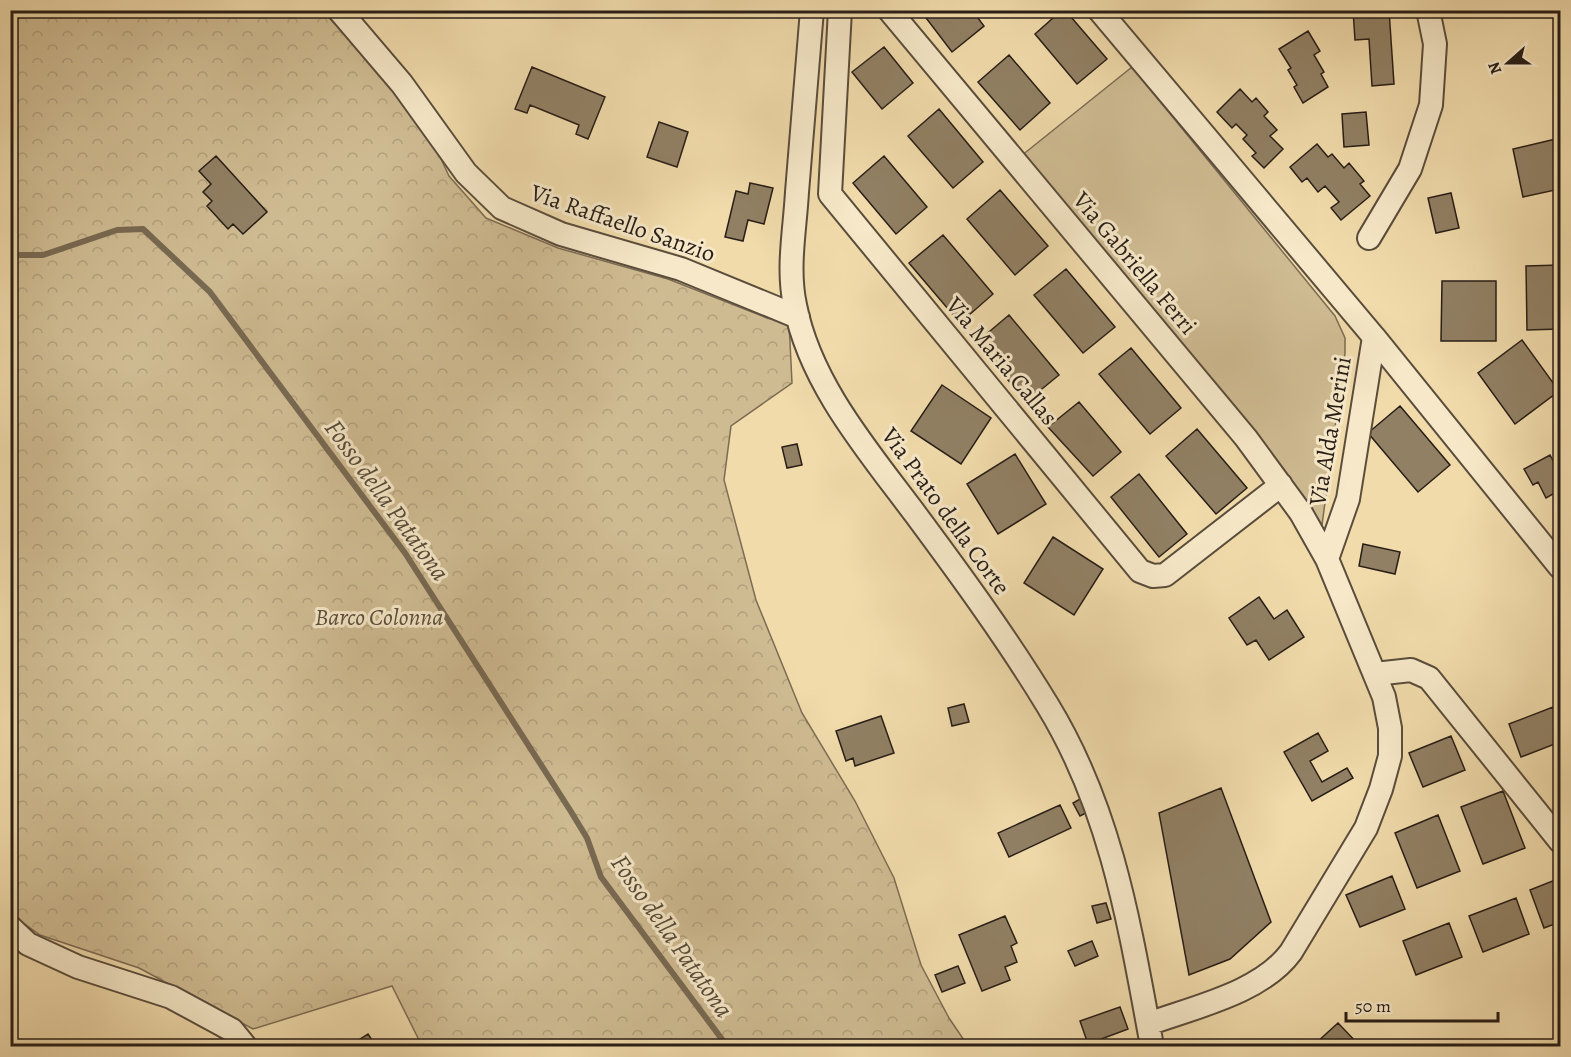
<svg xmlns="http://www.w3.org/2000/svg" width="1571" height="1057" font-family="Alegreya,serif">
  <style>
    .green { fill: #cfbb92; stroke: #7c6c54; stroke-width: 1.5 }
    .forest { fill: url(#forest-crowns); stroke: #7c6c54; stroke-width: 1.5 }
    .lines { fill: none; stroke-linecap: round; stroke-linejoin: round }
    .stream { stroke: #786952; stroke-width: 6 }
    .building { fill: #918064; stroke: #281e17; stroke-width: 1.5 }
    .minor-casing { stroke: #5a4d3c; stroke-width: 26 }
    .minor { stroke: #f6e8c8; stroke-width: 22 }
    .labels { text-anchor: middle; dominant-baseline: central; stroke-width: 6; stroke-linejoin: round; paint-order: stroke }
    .street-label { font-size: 24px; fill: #281e17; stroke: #f6e8c8 }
    .park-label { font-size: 24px; font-style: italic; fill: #5a4d3c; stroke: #f6e8c8 }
    .water-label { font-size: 26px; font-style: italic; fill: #574a39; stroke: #f6e8c8 }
  </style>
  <defs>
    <pattern id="forest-crowns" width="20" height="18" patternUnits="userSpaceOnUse" patternTransform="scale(1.5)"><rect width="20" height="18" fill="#cfbb92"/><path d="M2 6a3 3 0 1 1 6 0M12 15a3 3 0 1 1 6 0" fill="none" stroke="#b2a07d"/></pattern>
  </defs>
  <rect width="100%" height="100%" fill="#f1dbab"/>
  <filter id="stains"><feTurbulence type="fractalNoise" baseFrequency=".00333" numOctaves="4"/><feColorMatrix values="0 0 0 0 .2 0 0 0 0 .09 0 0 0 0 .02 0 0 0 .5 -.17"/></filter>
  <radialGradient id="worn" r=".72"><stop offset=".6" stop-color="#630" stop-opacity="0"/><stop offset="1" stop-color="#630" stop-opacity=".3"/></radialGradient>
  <path class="green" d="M1132 67 1335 316 1345 338V353L1322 525 1297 489 1021 156Z"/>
  <path class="forest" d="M10 11H323L423 120 449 176 486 218 558 248 668 279 767 318 789 322 792 383 731 426 724 480 756 600 802 713 855 801 894 878 921 965 949 1018 968 1046H422L392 986 253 1029 139 968 40 935 12 915Z"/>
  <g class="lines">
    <path class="stream" d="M10 255H43L117 230 143 229 210 292 405 553 570 810 587 838 601 877 727 1046"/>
  </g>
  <path class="building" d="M920 10H972L984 26 952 52Z
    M1062 10H1065L1107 59 1077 84 1035 34Z
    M1353 10H1389L1394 84 1372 86 1369 39 1355 40Z
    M1308 31 1320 51 1314 55 1324 72 1321 74 1328 87 1303 103 1294 87 1297 85 1288 70 1291 68 1279 49Z
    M884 47 913 83 882 109 852 72Z
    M1009 55 1050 103 1020 130 978 82Z
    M532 67 605 97 588 139 576 134 579 125 530 105 527 113 515 109Z
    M1240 89 1252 102 1256 98 1268 112 1264 116 1277 130 1270 136 1283 149 1264 168 1252 156 1256 153 1243 139 1247 135 1236 124 1232 128 1217 112Z
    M939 109 983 162 953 188 908 136Z
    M1366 112 1369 145 1344 147 1342 114Z
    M659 122 688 132 677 167 647 157Z
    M1560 138V189L1523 197 1513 149Z
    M1317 144 1328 157 1332 154 1344 168 1349 163 1364 181 1360 184 1370 196 1341 220 1331 208 1339 202 1325 186 1318 192 1307 178 1302 182 1290 167Z
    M216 156 267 212 243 234 233 224 228 229 207 206 212 201 203 192 211 184 199 171Z
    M884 156 927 207 896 234 853 183Z
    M750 183 773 188 764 224 748 220 743 241 725 237 736 191 748 194Z
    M1000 190 1048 246 1015 275 967 219Z
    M1451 193 1459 228 1436 233 1428 198Z
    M943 235 993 294 960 323 909 263Z
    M1560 265V329L1527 330 1526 266Z
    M1066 269 1115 327 1083 353 1034 295Z
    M1442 281H1496V341H1441Z
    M1009 315 1059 375 1026 402 977 342Z
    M1522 340 1559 391 1515 424 1478 373Z
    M1131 348 1181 408 1150 434 1099 374Z
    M942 385 991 418 961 464 911 431Z
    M1079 402 1121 452 1093 476 1048 427Z
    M1400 406 1450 465 1418 492 1368 433Z
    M1197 429 1247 488 1216 514 1166 456Z
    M797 444 802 465 787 468 782 447Z
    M1015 454 1046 504 998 534 967 484Z
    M1550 455 1557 468 1560 466V490L1546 498 1538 482 1533 485 1524 469Z
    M1139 474 1187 534 1159 557 1111 497Z
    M1053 537 1103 569 1074 615 1024 583Z
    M1363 544 1400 552 1395 574 1359 566Z
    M1259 597 1274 619 1287 610 1304 637 1269 660 1256 640 1247 645 1229 618Z
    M964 704 969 722 952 726 948 708Z
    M1553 707 1560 726V742L1521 757 1509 724Z
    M881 716 894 753 855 766 853 758 846 761 836 731Z
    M1318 733 1328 751 1310 761 1322 782 1347 768 1353 778 1312 801 1284 752Z
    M1451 736 1465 770 1423 787 1409 753Z
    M1221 788 1271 922 1230 959 1189 975 1159 813Z
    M1503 791 1525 848 1483 864 1461 807Z
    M1087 795 1094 809 1080 816 1073 803Z
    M1060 805 1071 828 1009 857 998 833Z
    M1438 815 1460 871 1417 888 1395 833Z
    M1392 876 1405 909 1360 927 1346 895Z
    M1560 878V922L1544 928 1530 890Z
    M1516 898 1529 934 1483 952 1469 916Z
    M1106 903 1111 919 1097 923 1092 906Z
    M1005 916 1017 943 1011 946 1017 962 1005 967 1010 980 982 991 959 935Z
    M1449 923 1462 957 1416 975 1403 941Z
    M1092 941 1098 956 1075 966 1068 951Z
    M958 966 965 983 942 992 935 975Z
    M1120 1007 1128 1029 1088 1044 1080 1021Z
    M1338 1023 1360 1046H1319L1316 1043Z
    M368 1034 376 1046H349Z"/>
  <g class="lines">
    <g class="minor-casing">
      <path id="minor" d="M339 10 402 84 466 173 502 208 561 234 681 269 798 317
        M812 10C807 71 802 131 797 192 795 229 787 268 795 305 810 384 869 452 916 515 962 577 1008 640 1048 706 1112 811 1130 928 1152 1046
        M840 10 830 194 1140 571 1153 576 1165 575 1281 485
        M889 10 1246 438 1301 513 1327 559
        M1099 10 1374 337
        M1369 238 1410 169 1431 105 1435 44 1428 10
        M1375 674 1411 670 1429 678 1560 841
        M10 927 28 944 78 967 171 997 232 1030 245 1046
        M1148 1024C1194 1007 1261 993 1291 952L1366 828 1381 789 1390 756V728L1384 697 1327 559 1348 499 1374 337 1560 567"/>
    </g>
    <use href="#minor" class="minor"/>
  </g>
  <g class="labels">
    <g class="street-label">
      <text transform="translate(623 223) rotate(19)">Via Raffaello Sanzio</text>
      <text transform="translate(1135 263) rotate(50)">Via Gabriella Ferri</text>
      <text transform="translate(1002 361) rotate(50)">Via Maria Callas</text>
      <text transform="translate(1330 431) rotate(-80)">Via Alda Merini</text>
      <text transform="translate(946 511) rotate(54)">Via Prato della Corte</text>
    </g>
    <g class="park-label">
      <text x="379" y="617">Barco Colonna</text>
    </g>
    <g class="water-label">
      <text transform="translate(387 500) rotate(54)">Fosso della Patatona</text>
      <text transform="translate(672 936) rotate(55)">Fosso della Patatona</text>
    </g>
  </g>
  <rect width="1571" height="1057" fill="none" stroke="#f1dbab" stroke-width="36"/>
  <rect x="12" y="12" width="1547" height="1033" fill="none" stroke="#281e17" stroke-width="3"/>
  <rect x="18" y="18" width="1535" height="1021" fill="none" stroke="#281e17" stroke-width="1.5"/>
  <g transform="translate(1508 63) rotate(249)" stroke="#f6e8c8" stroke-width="4.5" paint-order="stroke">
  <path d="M0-4.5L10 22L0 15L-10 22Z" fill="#281e17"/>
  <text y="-9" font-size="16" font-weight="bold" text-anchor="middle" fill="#281e17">N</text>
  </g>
  <path d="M1346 1012v9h152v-9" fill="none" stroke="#281e17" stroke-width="3"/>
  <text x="1355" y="1012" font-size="18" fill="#281e17" stroke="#f6e8c8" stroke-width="4.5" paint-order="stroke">50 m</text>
  <rect width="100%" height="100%" filter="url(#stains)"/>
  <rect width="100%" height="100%" fill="url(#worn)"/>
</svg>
